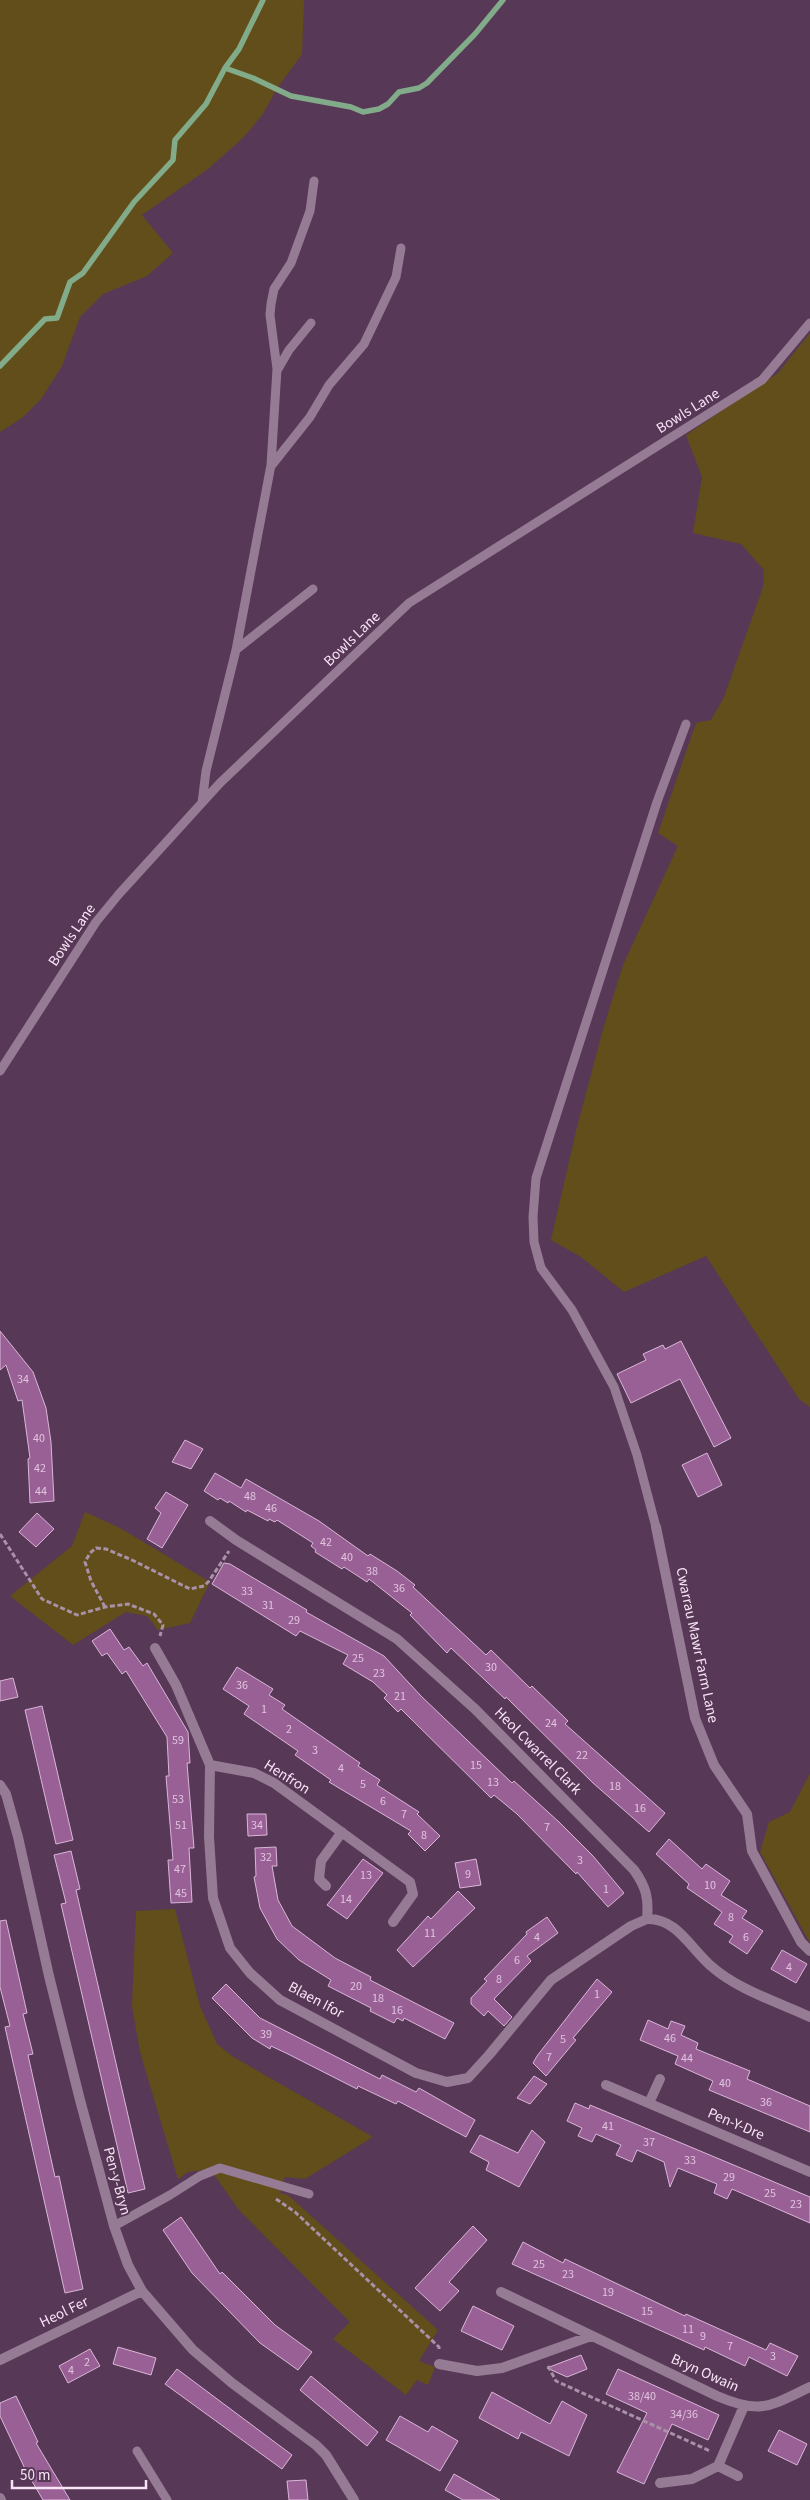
<svg xmlns="http://www.w3.org/2000/svg" width="810" height="2500" font-family="'Source Sans 3',sans-serif">
  <style>
    .green { fill: #624e1a }
    .lines { fill: none; stroke-linecap: round; stroke-linejoin: round }
    .stream { stroke: #82ab8a; stroke-width: 5.5 }
    .building { fill: #996096; stroke: #dab6d8 }
    .path { stroke: #a991a8; stroke-width: 3; stroke-dasharray: 5 2.5; stroke-linecap: butt }
    .lane { stroke: #967b94; stroke-width: 9 }
    .street { stroke: #967b94; stroke-width: 10 }
    .labels { text-anchor: middle; dominant-baseline: central; stroke-width: 4; stroke-linejoin: round; paint-order: stroke }
    .number-label { font-size: 12px; fill: #e0c3dd }
    .street-label { font-size: 15px; fill: #f7e4f5; stroke: #573856 }
  </style>
  <rect width="100%" height="100%" fill="#573856"/>
  <path class="green" d="M0 0H304L302 54 276 90 263 114 243 138 208 169 142 215 173 253 147 276 103 294 80 317 62 366 41 399 22 418 0 432Z
    M810 333V1407L799 1399 706 1256 624 1292 581 1257 551 1240 576 1131 603 1029 623 965 678 846 658 833 696 723 711 720 724 697 763 587 764 570 741 544 693 533 702 477 686 435 778 373Z
    M85 1512 120 1528 210 1582 190 1623 158 1630 147 1616 126 1612 73 1645 10 1596 72 1546Z
    M810 1773V1943L760 1852 769 1822 790 1812Z
    M175 1909 200 2006 217 2044 232 2056 373 2137 305 2179 285 2177 280 2193 288 2195 438 2330 419 2361 435 2367 428 2385 417 2380 406 2395 333 2339 350 2322 239 2210 210 2169 188 2172 178 2179 140 2052 132 2006 136 1911Z"/>
  <g class="lines">
    <path class="stream" d="M225 68 253 78 291 96 351 107 363 112 379 109 388 104 399 92 419 88 427 83 475 34 503 0
      M0 366 45 319 57 318 70 282 83 273 134 202 173 160 175 140 206 104 225 68 239 49 263 0"/>
  </g>
  <path class="building" d="M0 1331 33 1372 46 1408 51 1442 54 1501 30 1503 28 1459 30 1458 22 1400 18 1401 6 1365 0 1370Z
    M681 1341 731 1438 714 1447 680 1379 631 1403 617 1374 646 1360 643 1354 663 1345 665 1349Z
    M185 1440 203 1449 191 1469 172 1462Z
    M707 1453 722 1485 698 1497 682 1465Z
    M215 1473 241 1488 246 1479 319 1521 368 1556 370 1554 397 1571 415 1585 413 1587 486 1655 491 1650 530 1688 532 1686 568 1721 565 1724 665 1813 649 1832 593 1783 506 1697 505 1699 451 1648 447 1653 410 1615 412 1613 369 1579 367 1582 344 1567 342 1569 315 1552 316 1550 311 1546 313 1543 277 1520 275 1522 269 1519 268 1521 247 1510 246 1512 229 1501 228 1503 220 1498 218 1500 204 1491Z
    M166 1492 188 1505 162 1548 147 1539 161 1513 155 1508Z
    M37 1513 54 1529 36 1547 19 1532Z
    M224 1563 230 1564 307 1610 306 1612 384 1656 421 1696 512 1783 514 1781 559 1822 593 1856 624 1893 608 1907 577 1872 576 1874 517 1814 494 1795 491 1798 401 1709 398 1712 384 1698 387 1695 373 1682 343 1664 348 1655 300 1631 296 1636 212 1584Z
    M110 1629 124 1650 129 1647 143 1666 147 1663 188 1732 190 1763H187L194 1848H189L192 1902 171 1903 168 1860H173L166 1776H169L167 1737 126 1671 122 1674 107 1653 102 1656 92 1641Z
    M237 1667 273 1689 269 1695 285 1705 282 1709 360 1763 358 1766 380 1780 377 1785 419 1812 417 1814 440 1836 425 1851 408 1834 411 1831 329 1782 331 1780 295 1755 298 1751 244 1714 249 1706 223 1689Z
    M13 1678 18 1697 0 1701V1681Z
    M42 1706 73 1840 56 1844 25 1710Z
    M247 1814H266L267 1835 248 1836Z
    M669 1839 702 1869 706 1864 730 1881 721 1895 747 1911 742 1918 763 1931 747 1954 729 1942 733 1936 714 1924 722 1912 687 1888 689 1884 656 1854Z
    M276 1847 277 1866H272L278 1900 292 1926 335 1958 371 1977 370 1980 454 2023 445 2039 404 2018 403 2021 397 2018 394 2023 370 2011 371 2008 328 1986 331 1980 299 1960 277 1939 260 1908 254 1877 256 1876 255 1848Z
    M71 1851 80 1889 76 1890 145 2189 128 2193 61 1904 66 1903 54 1855Z
    M363 1859 383 1873 347 1919 327 1905Z
    M476 1859 481 1885 460 1888 455 1863Z
    M458 1891 475 1908 413 1967 397 1950 428 1916 431 1919Z
    M547 1917 558 1933 527 1956 531 1961 494 1999 512 2017 504 2026 488 2011 484 2016 471 2004V1998L487 1981 484 1979 527 1934 526 1932Z
    M6 1920 27 2013 23 2014 33 2054 28 2055 55 2177 59 2176 83 2289 65 2293 5 2027 10 2026 0 1987V1921Z
    M782 1950 807 1964 796 1983 771 1969Z
    M597 1979 612 1992 573 2038 576 2040 546 2076 533 2063 537 2056Z
    M226 1984 260 2018 380 2079 382 2075 416 2092 419 2088 475 2120 466 2137 398 2101 396 2104 358 2086 357 2089 288 2054 271 2046 270 2049 252 2038 212 1998Z
    M648 2020 668 2029 671 2021 685 2026 681 2035 698 2043 696 2049 750 2071 747 2079 810 2106V2132L709 2090 713 2081 675 2064 678 2056 640 2040Z
    M534 2076 547 2084 530 2104 517 2098Z
    M575 2103 589 2109 590 2105 631 2122 810 2197V2223L732 2189 727 2199 714 2193 717 2184 678 2168 670 2187 664 2162 637 2150 632 2162 616 2155 621 2145 596 2134 592 2142 578 2136 582 2128 567 2121Z
    M532 2130 545 2142 519 2187 486 2170 489 2162 470 2152 480 2135 518 2153Z
    M181 2217 220 2274 222 2272 275 2325 312 2352 298 2370 260 2343 192 2273 163 2230Z
    M473 2226 487 2240 449 2282 459 2291 440 2311 415 2288Z
    M523 2242 563 2263 565 2259 685 2316 686 2314 766 2350 770 2343 798 2356 787 2376 749 2357 745 2366 705 2347 704 2350 512 2264Z
    M473 2306 514 2326 502 2350 461 2331Z
    M118 2347 156 2358 151 2375 113 2364Z
    M90 2349 100 2366 68 2383 59 2366Z
    M581 2355 587 2369 567 2377 547 2368Z
    M177 2369 292 2455 282 2469 165 2384Z
    M618 2369 719 2415 708 2440 672 2424 644 2484 617 2472 647 2413 606 2394Z
    M311 2376 378 2432 367 2446 300 2390Z
    M492 2392 550 2424 562 2401 587 2415 569 2456 521 2432 518 2439 479 2418Z
    M16 2396 38 2442 36 2443 70 2500H43L26 2471 0 2416V2403Z
    M400 2416 428 2432 432 2426 458 2441 440 2471 386 2440Z
    M779 2430 807 2444 797 2465 768 2451Z
    M454 2474 500 2500H463L445 2490Z
    M306 2480 308 2500H289L287 2481Z"/>
  <g class="lines">
    <path class="path" d="M0 1534 42 1599 77 1615 105 1607 128 1604 154 1614 163 1625 160 1636
      M105 1607 91 1581 85 1562 90 1553 96 1548 106 1549 132 1560 190 1589 204 1586 209 1581 229 1551
      M276 2199 295 2212 439 2347V2351
      M548 2366 556 2381 710 2451"/>
    <path class="lane" d="M278 369 289 350 311 323
      M272 465 310 417 329 385 364 344 396 277 401 248
      M237 649 313 589
      M202 803 206 771 236 650 271 465 277 369 270 315 271 304 274 289 291 263 310 211 314 181
      M0 1071 96 922 119 894 220 783 409 603 762 380 810 323
      M656 1527 637 1455 614 1387 572 1310 541 1268 534 1242 533 1217 536 1178 657 802 686 724
      M114 2226 170 2195 200 2176 220 2168 309 2194
      M137 2451 167 2500"/>
    <path class="street" d="M210 1521 236 1540 397 1639 475 1709 634 1870C646 1887 649 1898 647 1919 677 1918 690 1948 711 1966 738 1990 778 2002 810 2017
      M656 1527 695 1718 714 1765 747 1814 752 1851 801 1942 810 1951
      M155 1648 176 1685 210 1765 209 1837 213 1898 230 1948 250 1973 280 2000 416 2073 447 2082 468 2078 489 2055 551 1980 631 1926 647 1919
      M210 1765 254 1773 274 1783 410 1882 413 1894 393 1922
      M0 1785 6 1794 18 1837 49 1976 80 2100 114 2226 128 2265 142 2291 193 2350 232 2383 316 2445 326 2455 354 2500
      M326 1886 319 1879 321 1861 342 1832
      M606 2085 810 2172
      M649 2103 660 2079
      M501 2292 717 2396C761 2415 770 2406 810 2387
      M0 2360 142 2291
      M439 2364 477 2371 502 2368 591 2336
      M718 2466 738 2476
      M660 2483 692 2479 718 2466 744 2406
      M0 2498 1 2500"/>
  </g>
  <g class="labels">
    <g class="number-label">
      <text x="23" y="1379">34</text>
      <text x="39" y="1438">40</text>
      <text x="40" y="1468">42</text>
      <text x="41" y="1491">44</text>
      <text x="250" y="1496">48</text>
      <text x="271" y="1508">46</text>
      <text x="326" y="1542">42</text>
      <text x="347" y="1557">40</text>
      <text x="372" y="1571">38</text>
      <text x="399" y="1588">36</text>
      <text x="247" y="1591">33</text>
      <text x="268" y="1605">31</text>
      <text x="294" y="1620">29</text>
      <text x="358" y="1658">25</text>
      <text x="491" y="1667">30</text>
      <text x="379" y="1673">23</text>
      <text x="242" y="1685">36</text>
      <text x="400" y="1696">21</text>
      <text x="264" y="1709">1</text>
      <text x="551" y="1723">24</text>
      <text x="289" y="1729">2</text>
      <text x="178" y="1740">59</text>
      <text x="315" y="1750">3</text>
      <text x="582" y="1755">22</text>
      <text x="476" y="1765">15</text>
      <text x="341" y="1768">4</text>
      <text x="493" y="1782">13</text>
      <text x="363" y="1784">5</text>
      <text x="615" y="1786">18</text>
      <text x="178" y="1799">53</text>
      <text x="383" y="1801">6</text>
      <text x="640" y="1808">16</text>
      <text x="404" y="1814">7</text>
      <text x="181" y="1825">51</text>
      <text x="257" y="1825">34</text>
      <text x="547" y="1827">7</text>
      <text x="424" y="1835">8</text>
      <text x="266" y="1857">32</text>
      <text x="580" y="1860">3</text>
      <text x="180" y="1869">47</text>
      <text x="468" y="1874">9</text>
      <text x="366" y="1875">13</text>
      <text x="710" y="1885">10</text>
      <text x="606" y="1889">1</text>
      <text x="181" y="1893">45</text>
      <text x="346" y="1899">14</text>
      <text x="731" y="1917">8</text>
      <text x="430" y="1933">11</text>
      <text x="537" y="1937">4</text>
      <text x="746" y="1937">6</text>
      <text x="517" y="1960">6</text>
      <text x="789" y="1967">4</text>
      <text x="499" y="1979">8</text>
      <text x="356" y="1986">20</text>
      <text x="597" y="1994">1</text>
      <text x="378" y="1998">18</text>
      <text x="397" y="2010">16</text>
      <text x="266" y="2034">39</text>
      <text x="670" y="2038">46</text>
      <text x="563" y="2039">5</text>
      <text x="549" y="2057">7</text>
      <text x="687" y="2058">44</text>
      <text x="725" y="2083">40</text>
      <text x="766" y="2102">36</text>
      <text x="608" y="2126">41</text>
      <text x="649" y="2142">37</text>
      <text x="690" y="2160">33</text>
      <text x="729" y="2177">29</text>
      <text x="770" y="2193">25</text>
      <text x="796" y="2204">23</text>
      <text x="539" y="2264">25</text>
      <text x="568" y="2274">23</text>
      <text x="608" y="2292">19</text>
      <text x="647" y="2311">15</text>
      <text x="688" y="2329">11</text>
      <text x="703" y="2336">9</text>
      <text x="730" y="2346">7</text>
      <text x="773" y="2356">3</text>
      <text x="87" y="2362">2</text>
      <text x="71" y="2370">4</text>
      <text x="642" y="2396">38/40</text>
      <text x="684" y="2414">34/36</text>
    </g>
    <g class="street-label">
      <text transform="translate(688 411) rotate(-32)">Bowls Lane</text>
      <text transform="translate(352 639) rotate(-44)">Bowls Lane</text>
      <text transform="translate(72 935) rotate(-56)">Bowls Lane</text>
      <text transform="translate(697 1645) rotate(78)">Cwarrau Mawr Farm Lane</text>
      <text transform="translate(538 1751) rotate(45)">Heol Cwarrel Clark</text>
      <text transform="translate(287 1777) rotate(32)">Henfron</text>
      <text transform="translate(316 2000) rotate(28)">Blaen Ifor</text>
      <text transform="translate(736 2124) rotate(23)">Pen-Y-Dre</text>
      <text transform="translate(117 2181) rotate(75)">Pen-y-Bryn</text>
      <text transform="translate(64 2312) rotate(-26)">Heol Fer</text>
      <text transform="translate(705 2373) rotate(24)">Bryn Owain</text>
    </g>
  </g>
  <path d="M12 2480v8h134v-8" fill="none" stroke="#f7e4f5" stroke-width="2.5"/>
  <text x="20" y="2480" font-size="15" fill="#f7e4f5" stroke="#573856" stroke-width="4" paint-order="stroke">50 m</text>
</svg>
